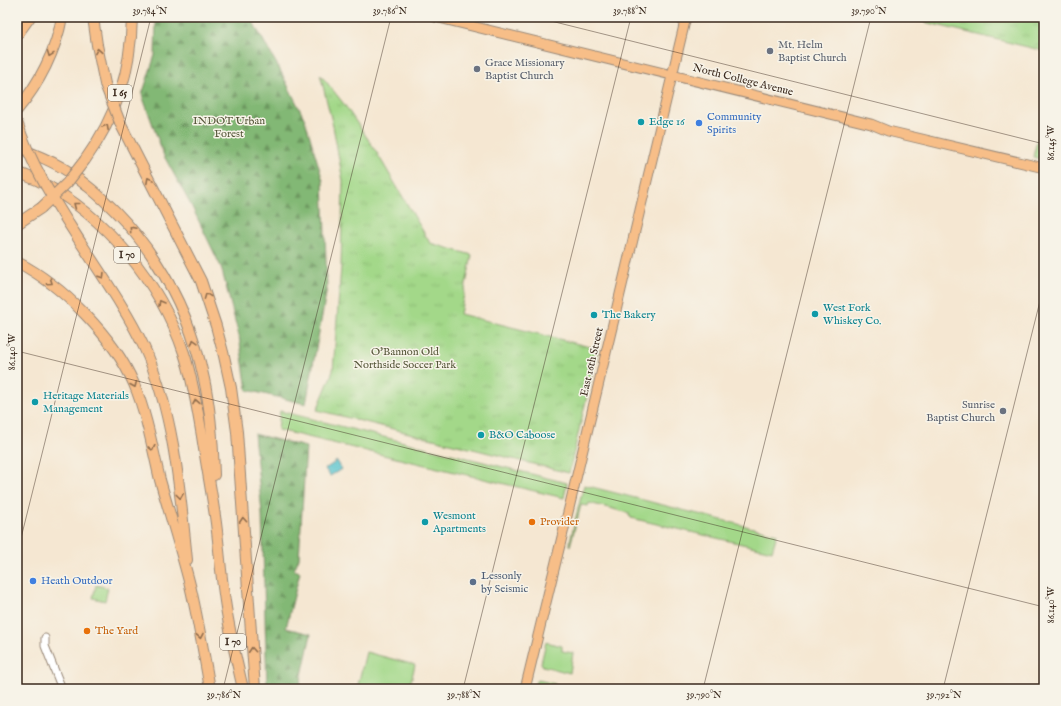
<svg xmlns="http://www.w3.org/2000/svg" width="1061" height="706" font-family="'IM FELL English',serif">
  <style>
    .grass { fill: #a3d889; stroke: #6f8154 }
    .forest { fill: url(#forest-firs); stroke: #5e714a }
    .park { fill: url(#park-tufts); stroke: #6f8154 }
    .water { fill: #55c2cd; stroke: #487676 }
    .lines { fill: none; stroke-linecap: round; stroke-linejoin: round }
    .minor-casing { stroke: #988878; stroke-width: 9 }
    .major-casing { stroke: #988878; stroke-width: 11 }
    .highway-casing { stroke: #988878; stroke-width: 12 }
    .minor { stroke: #fff; stroke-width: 7 }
    .major { stroke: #f7be88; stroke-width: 9 }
    .highway { stroke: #f7be88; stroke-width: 10 }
    .highway-bridge-casing { stroke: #988878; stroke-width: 12; stroke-linecap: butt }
    .highway-bridge { stroke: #f7be88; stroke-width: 10 }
    .oneway { stroke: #906d4e }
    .ticks { fill: none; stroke: #3b2a1e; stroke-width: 1; stroke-opacity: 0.45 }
    .worship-dot { fill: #6b7280; stroke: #f7f3e8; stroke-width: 1.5 }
    .culture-dot { fill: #0f9aa8; stroke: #f7f3e8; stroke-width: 1.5 }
    .shop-dot { fill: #3f7fe0; stroke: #f7f3e8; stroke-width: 1.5 }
    .food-dot { fill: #e8710a; stroke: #f7f3e8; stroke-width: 1.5 }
    .service-dot { fill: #5c6f8a; stroke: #f7f3e8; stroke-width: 1.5 }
    .labels { text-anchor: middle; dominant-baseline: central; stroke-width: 3; stroke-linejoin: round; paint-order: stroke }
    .shield { fill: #f7f3e8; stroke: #73665b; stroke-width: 1 }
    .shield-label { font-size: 10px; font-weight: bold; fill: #3b2a1e }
    .worship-label { font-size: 11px; fill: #5b616d; stroke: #f7f3e8; text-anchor: start }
    .street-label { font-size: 11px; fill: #3b2a1e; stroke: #f7f3e8 }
    .shop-label { font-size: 11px; fill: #366cbe; stroke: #f7f3e8; text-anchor: start }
    .park-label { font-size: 11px; fill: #555639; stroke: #f7f3e8 }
    .culture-label { font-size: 11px; fill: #0d838f; stroke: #f7f3e8; text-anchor: start }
    .food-label { font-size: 11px; fill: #c56008; stroke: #f7f3e8; text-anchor: start }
    .service-label { font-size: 11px; fill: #4e5e75; stroke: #f7f3e8; text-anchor: start }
    .neatline { fill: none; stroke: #3b2a1e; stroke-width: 1.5 }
    .ticks-label { font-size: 10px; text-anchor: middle; fill: #3b2a1e }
  </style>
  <defs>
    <pattern id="forest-firs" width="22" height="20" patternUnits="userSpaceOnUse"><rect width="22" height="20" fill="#82b875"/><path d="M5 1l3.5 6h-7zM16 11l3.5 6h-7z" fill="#6c965f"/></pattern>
    <pattern id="park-tufts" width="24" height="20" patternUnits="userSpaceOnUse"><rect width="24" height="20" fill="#a3d889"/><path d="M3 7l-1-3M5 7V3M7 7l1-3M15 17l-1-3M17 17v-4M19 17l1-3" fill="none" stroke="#8dba76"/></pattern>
  </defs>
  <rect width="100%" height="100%" fill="#f7f3e8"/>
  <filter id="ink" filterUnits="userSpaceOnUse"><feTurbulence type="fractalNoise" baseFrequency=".025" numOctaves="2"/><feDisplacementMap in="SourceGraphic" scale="8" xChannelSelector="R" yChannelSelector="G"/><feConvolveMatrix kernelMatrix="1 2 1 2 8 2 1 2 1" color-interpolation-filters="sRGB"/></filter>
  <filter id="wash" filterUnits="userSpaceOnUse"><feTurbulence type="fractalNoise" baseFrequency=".012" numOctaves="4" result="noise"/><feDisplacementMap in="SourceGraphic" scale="16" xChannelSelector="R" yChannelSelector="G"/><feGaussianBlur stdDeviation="0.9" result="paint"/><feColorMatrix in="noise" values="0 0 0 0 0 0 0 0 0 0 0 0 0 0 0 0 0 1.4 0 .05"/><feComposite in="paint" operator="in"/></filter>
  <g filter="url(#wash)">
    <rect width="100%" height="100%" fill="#f5e7d2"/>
    <path class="grass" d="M1039 132 1044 133V160L1033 157Z
      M280 411 567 483 564 498 278 430Z
      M584 485 777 534 772 551 631 518V517L629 516V513L589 503 588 506 581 505 570 546 569 545Z
      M546 642 562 646V651L573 653 570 673 543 666 541 663Z
      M366 652 415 665 409 689H357Z
      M538 680 555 684 554 689H534L536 681Z"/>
    <path class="forest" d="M156 17H250L279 68 305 120 323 181 327 288 306 404 247 390 239 336 221 267 192 207 164 156 142 95 155 55Z
      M254 434 306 447 299 558 294 570 300 572 286 628 311 634 299 689H267L262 513Z"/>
    <path class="park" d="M913 17H1044V51L912 19Z
      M320 74 344 104 374 148 430 243 472 255 460 314 598 349 569 473 317 410 333 371 341 267 343 181 333 126Z
      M96 585 108 588 105 601 93 598Z"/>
    <path class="water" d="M337 461 342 469 330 476 325 469Z"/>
  </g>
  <g filter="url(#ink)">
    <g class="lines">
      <g class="minor-casing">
        <path id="minor" d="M45 638V646L62 689"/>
      </g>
      <g class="major-casing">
        <path id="major" d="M435 17 871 124 888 131 1044 168
          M525 689 570 504 686 17"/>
      </g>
      <g class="highway-casing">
        <path id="highway" d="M93 17 97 45 105 84
          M17 35 30 17
          M17 110C39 84 56 51 62 17
          M121 125 201 281 216 326 224 356 231 388 237 432 255 689
          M17 147C33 154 51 160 66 170 139 220 186 294 204 379 211 411 213 443 214 475
          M85 160C117 115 131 72 132 17
          M17 172C24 175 32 178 39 181 106 216 160 282 184 353 193 380 197 408 202 436 206 463 211 489 215 516 219 542 220 568 224 594 228 626 236 658 243 689
          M17 224 41 208
          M81 243C103 277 127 311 144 347 174 412 180 490 187 560
          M17 262C62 285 114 337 134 384 146 412 153 450 160 480 170 515 181 550 190 585 198 619 204 654 210 689"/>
      </g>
      <use href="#minor" class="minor"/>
      <use href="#major" class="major"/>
      <use href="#highway" class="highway"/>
      <g class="highway-bridge-casing">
        <path id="highway-bridge" d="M105 84 121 125
          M17 122C31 166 57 205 81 243
          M41 208 67 183 85 160"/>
      </g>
      <use href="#highway-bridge" class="highway-bridge"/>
    </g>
    <defs><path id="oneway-chevron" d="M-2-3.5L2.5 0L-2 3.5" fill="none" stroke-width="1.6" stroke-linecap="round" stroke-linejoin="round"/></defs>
    <g class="oneway">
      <use href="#oneway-chevron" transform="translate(98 51) rotate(-100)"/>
      <use href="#oneway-chevron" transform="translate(50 54) rotate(111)"/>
      <use href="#oneway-chevron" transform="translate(106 127) rotate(-62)"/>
      <use href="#oneway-chevron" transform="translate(149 180) rotate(-118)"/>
      <use href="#oneway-chevron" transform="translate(76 205) rotate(-142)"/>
      <use href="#oneway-chevron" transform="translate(132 229) rotate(-131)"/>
      <use href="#oneway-chevron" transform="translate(102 276) rotate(58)"/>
      <use href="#oneway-chevron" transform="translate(50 282) rotate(35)"/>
      <use href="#oneway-chevron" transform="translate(207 296) rotate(-111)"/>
      <use href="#oneway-chevron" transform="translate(161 303) rotate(-120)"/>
      <use href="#oneway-chevron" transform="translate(194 342) rotate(-108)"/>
      <use href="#oneway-chevron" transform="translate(134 385) rotate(67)"/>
      <use href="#oneway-chevron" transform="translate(196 402) rotate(-100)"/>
      <use href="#oneway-chevron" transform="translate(152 448) rotate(76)"/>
      <use href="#oneway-chevron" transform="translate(180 496) rotate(83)"/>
      <use href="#oneway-chevron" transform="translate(243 520) rotate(-94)"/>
      <use href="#oneway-chevron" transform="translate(200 636) rotate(79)"/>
      <use href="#oneway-chevron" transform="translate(252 650) rotate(-94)"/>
    </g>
  </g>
  <path class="ticks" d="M535 17 1044 144M17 351 1044 607M17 554 151 17M223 689 391 17M463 689 631 17M703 689 871 17M943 689 1044 285"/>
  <g class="worship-dot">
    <circle cx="770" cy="51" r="4"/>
    <circle cx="477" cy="69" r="4"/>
    <circle cx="1003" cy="411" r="4"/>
  </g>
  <g class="culture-dot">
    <circle cx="641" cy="122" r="4"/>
    <circle cx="815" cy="314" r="4"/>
    <circle cx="594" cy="315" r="4"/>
    <circle cx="35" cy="402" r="4"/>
    <circle cx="481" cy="435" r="4"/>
    <circle cx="425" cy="522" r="4"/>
  </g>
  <g class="shop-dot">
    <circle cx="699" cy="123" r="4"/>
    <circle cx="33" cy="581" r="4"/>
  </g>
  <g class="food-dot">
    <circle cx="532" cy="522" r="4"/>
    <circle cx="87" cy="631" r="4"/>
  </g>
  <circle class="service-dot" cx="473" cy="582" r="4"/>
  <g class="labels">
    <g class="shield">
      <rect x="108" y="85" width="24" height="16" rx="3"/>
      <rect x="114" y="247" width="26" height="16" rx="3"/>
      <rect x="220" y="634" width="26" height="16" rx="3"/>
    </g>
    <g class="shield-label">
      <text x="120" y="93">I 65</text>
      <text x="127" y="255">I 70</text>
      <text x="233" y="642">I 70</text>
    </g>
    <g class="worship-label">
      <text x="778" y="45">Mt. Helm<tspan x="778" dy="13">Baptist Church</tspan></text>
      <text x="485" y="63">Grace Missionary<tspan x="485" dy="13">Baptist Church</tspan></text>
      <text x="995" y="405" text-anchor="end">Sunrise<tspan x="995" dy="13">Baptist Church</tspan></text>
    </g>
    <g class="street-label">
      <text transform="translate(743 80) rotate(14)">North College Avenue</text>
      <text transform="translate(592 362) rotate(-77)">East 16th Street</text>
    </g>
    <g class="shop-label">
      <text x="707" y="117">Community<tspan x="707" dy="13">Spirits</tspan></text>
      <text x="41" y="581">Heath Outdoor</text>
    </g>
    <g class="park-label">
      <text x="229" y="121">INDOT Urban<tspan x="229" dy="13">Forest</tspan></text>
      <text x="405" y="352">O'Bannon Old<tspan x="405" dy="13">Northside Soccer Park</tspan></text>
    </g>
    <g class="culture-label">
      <text x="649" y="122">Edge 16</text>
      <text x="823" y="308">West Fork<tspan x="823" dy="13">Whiskey Co.</tspan></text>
      <text x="602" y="315">The Bakery</text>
      <text x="43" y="396">Heritage Materials<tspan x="43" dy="13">Management</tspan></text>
      <text x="489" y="435">B&amp;O Caboose</text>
      <text x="433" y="516">Wesmont<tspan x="433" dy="13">Apartments</tspan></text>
    </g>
    <g class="food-label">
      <text x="540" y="522">Provider</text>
      <text x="95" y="631">The Yard</text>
    </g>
    <g class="service-label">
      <text x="481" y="576">Lessonly<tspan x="481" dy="13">by Seismic</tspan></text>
    </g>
  </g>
  <rect width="1061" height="706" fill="none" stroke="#f7f3e8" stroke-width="44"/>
  <rect x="22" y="22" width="1017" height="662" class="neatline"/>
  <g class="ticks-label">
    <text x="150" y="14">39.784°N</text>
    <text x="390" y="14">39.786°N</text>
    <text x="630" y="14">39.788°N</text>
    <text x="869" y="14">39.790°N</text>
    <text transform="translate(1050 143) rotate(-90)" y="4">86.145°W</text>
    <text transform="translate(11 352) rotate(-90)" y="4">86.140°W</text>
    <text transform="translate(1050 605) rotate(-90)" y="4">86.140°W</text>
    <text x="224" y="698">39.786°N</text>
    <text x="464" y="698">39.788°N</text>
    <text x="704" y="698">39.790°N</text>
    <text x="944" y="698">39.792°N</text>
  </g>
</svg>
